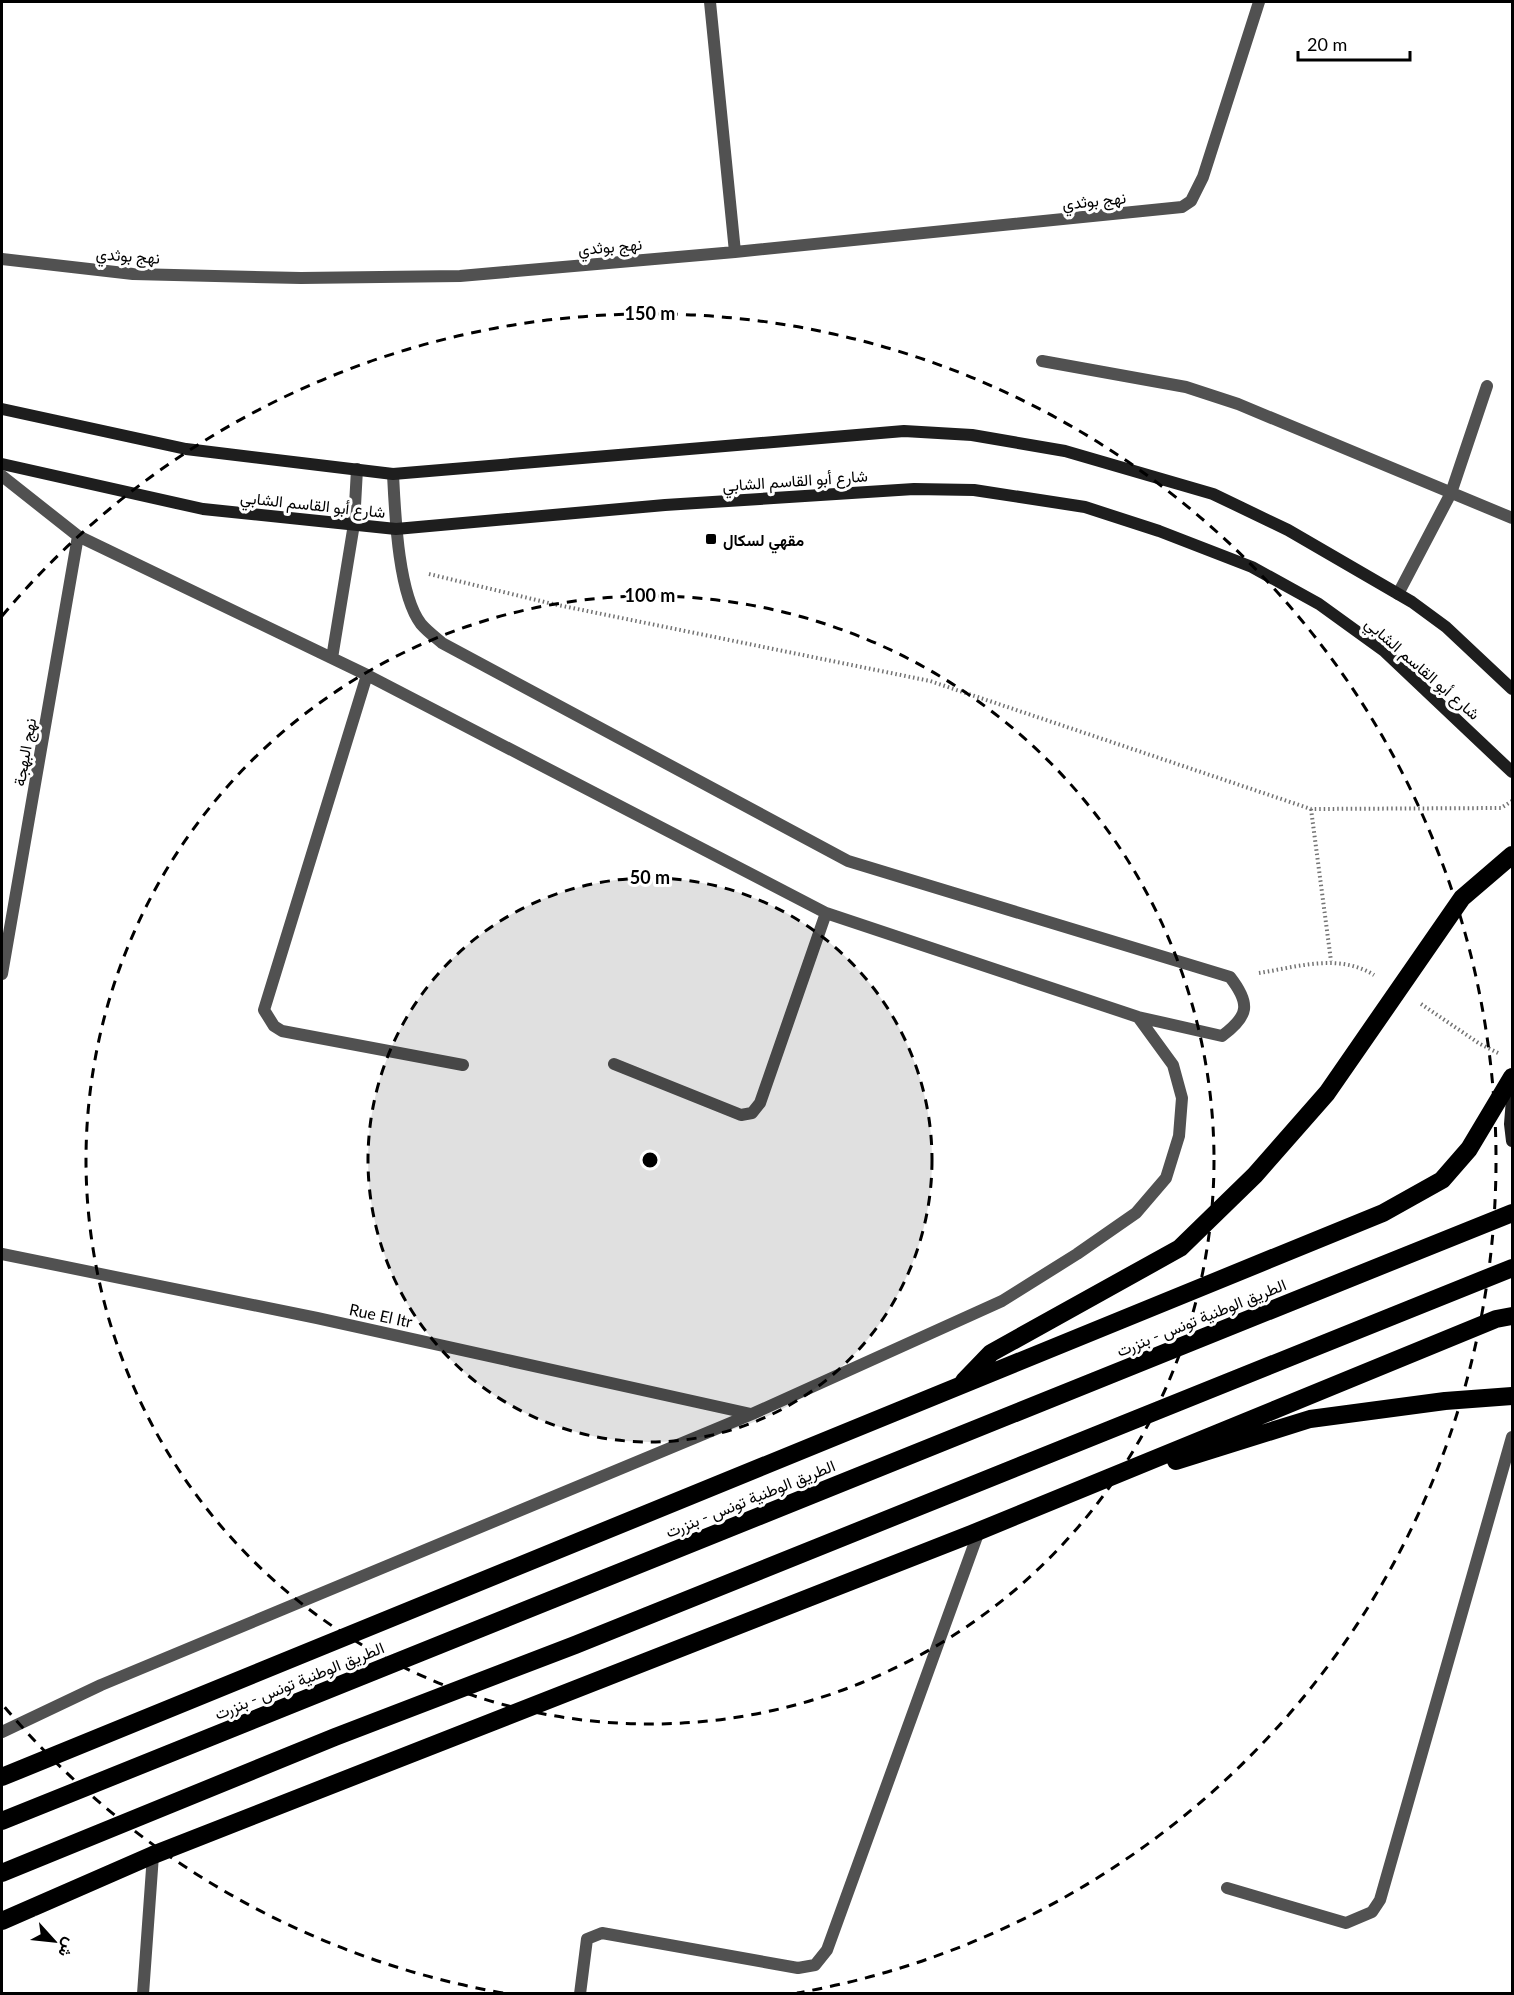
<svg xmlns="http://www.w3.org/2000/svg" width="1514" height="1995" font-family="Lato,Vazirmatn,sans-serif">
  <style>
    .lines { fill: none; stroke-linecap: round; stroke-linejoin: round }
    .path { stroke: #737373; stroke-width: 4; stroke-dasharray: 1.5 3; stroke-linecap: butt }
    .lane { stroke: #515151; stroke-width: 12 }
    .street { stroke: #515151; stroke-width: 12 }
    .secondary { stroke: #1e1e1e; stroke-width: 12 }
    .highway { stroke: #000; stroke-width: 18 }
    .ring { fill: none; stroke: #000; stroke-width: 3; stroke-dasharray: 10 8 }
    .poi-dot { fill: #000; stroke: #fff; stroke-width: 2 }
    .labels { text-anchor: middle; dominant-baseline: central; stroke-width: 6; stroke-linejoin: round; paint-order: stroke }
    .street-label { font-size: 16px; fill: #000; stroke: #fff }
    .poi-label { font-size: 16px; font-weight: bold; fill: #000; stroke: #fff; text-anchor: start }
    .centre { fill: #000; stroke: #fff; stroke-width: 3 }
    .ring-label { font-size: 18px; text-anchor: middle; font-weight: bold; fill: #000; stroke: #fff; stroke-width: 6; stroke-linejoin: round; paint-order: stroke }
  </style>
  <rect width="100%" height="100%" fill="#fff"/>
  <g class="lines">
    <path class="path" d="M429 574 553 604 930 681 1311 809 1501 808 1512 801
      M1311 809 1331 961
      M1259 973C1297 967 1339 953 1374 975
      M1421 1004 1480 1044 1498 1053"/>
    <path class="lane" d="M1042 361 1186 387 1238 404 1512 518
      M1398 594 1451 493 1487 386"/>
    <path class="street" d="M710 2 735 252
      M2 259 133 274 301 278 460 276 735 252 1182 207 1191 201 1203 177 1259 2
      M2 476 78 536 367 675 826 913 1138 1017 1222 1036C1249 1016 1251 1004 1230 977L848 861 442 643C435 637 427 631 421 624 398 594 395 513 393 474
      M332 658 354 524 357 469
      M367 675 264 1010 274 1026 282 1031 463 1065
      M2 974 78 536
      M614 1064 741 1115 752 1113 760 1103 826 913
      M2 1254 317 1318 751 1414
      M2 1732 101 1685 752 1414 1002 1301 1077 1254 1136 1213 1166 1178 1179 1136 1182 1098 1173 1065 1138 1017
      M1227 1888 1346 1923 1372 1912 1380 1900 1512 1437
      M143 1994 153 1855
      M580 1994 587 1939 602 1933 798 1968 815 1965 827 1950 979 1531"/>
    <path class="secondary" d="M2 409 186 449 393 474 904 431 972 435 1065 451 1213 494 1288 530 1412 602 1446 627 1512 689
      M2 464 203 509 396 529 665 505 914 489 974 490 1085 507 1159 531 1252 567 1319 604 1384 651 1512 772
      M1512 1099 1510 1124 1512 1141"/>
    <path class="highway" d="M964 1381 991 1353 1180 1248 1255 1175 1327 1093 1462 898 1512 855
      M1176 1461 1310 1419 1445 1401 1512 1396
      M2 1777 1383 1213 1442 1180 1469 1149 1512 1077
      M2 1821 1512 1213
      M2 1873 335 1737 575 1645 1512 1268
      M2 1921 153 1855 979 1531 1496 1319 1512 1316"/>
  </g>
  <circle cx="650" cy="1160" r="282" fill="#000" fill-opacity=".12"/>
  <g class="ring">
    <circle cx="650" cy="1160" r="282"/>
    <circle cx="650" cy="1160" r="564"/>
    <path d="M503 1993A846 846 0 0 1 2 1704M2 616A846 846 0 1 1 797 1993"/>
  </g>
  <rect class="poi-dot" x="705" y="533" width="12" height="12" rx="3"/>
  <g class="labels">
    <g class="street-label">
      <text transform="translate(1094 200) rotate(-6)">نهج بوثدي</text>
      <text transform="translate(610 246) rotate(-5)">نهج بوثدي</text>
      <text transform="translate(128 255) rotate(4)">نهج بوثدي</text>
      <text transform="translate(795 480) rotate(-4)">شارع أبو القاسم الشابي</text>
      <text transform="translate(313 504) rotate(6)">شارع أبو القاسم الشابي</text>
      <text transform="translate(1423 668) rotate(41)">شارع أبو القاسم الشابي</text>
      <text transform="translate(24 752) rotate(-80)">نهج البهجة</text>
      <text transform="translate(381 1315) rotate(12)">Rue El Itr</text>
      <text transform="translate(1201 1317) rotate(-22)">الطريق الوطنية تونس - بنزرت</text>
      <text transform="translate(750 1498) rotate(-22)">الطريق الوطنية تونس - بنزرت</text>
      <text transform="translate(299 1680) rotate(-22)">الطريق الوطنية تونس - بنزرت</text>
    </g>
    <g class="poi-label">
      <text x="723" y="539">مقهي لسكال</text>
    </g>
  </g>
  <circle cx="650" cy="1160" r="9" class="centre"/>
  <g class="ring-label">
    <text x="650" y="320">150 m</text>
    <text x="650" y="602">100 m</text>
    <text x="650" y="884">50 m</text>
  </g>
  <rect width="1514" height="1995" fill="none" stroke="#000000" stroke-width="6"/>
  <g transform="translate(54 1941) rotate(117)" stroke="#ffffff" stroke-width="4.5" paint-order="stroke">
  <path d="M0-4.5L10 22L0 15L-10 22Z" fill="#000000"/>
  <text y="-9" font-size="16" font-weight="bold" text-anchor="middle" fill="#000000">ش</text>
  </g>
  <path d="M1298 51v9h112v-9" fill="none" stroke="#000000" stroke-width="3"/>
  <text x="1307" y="51" font-size="18" fill="#000000" stroke="#ffffff" stroke-width="4.5" paint-order="stroke">20 m</text>
</svg>
